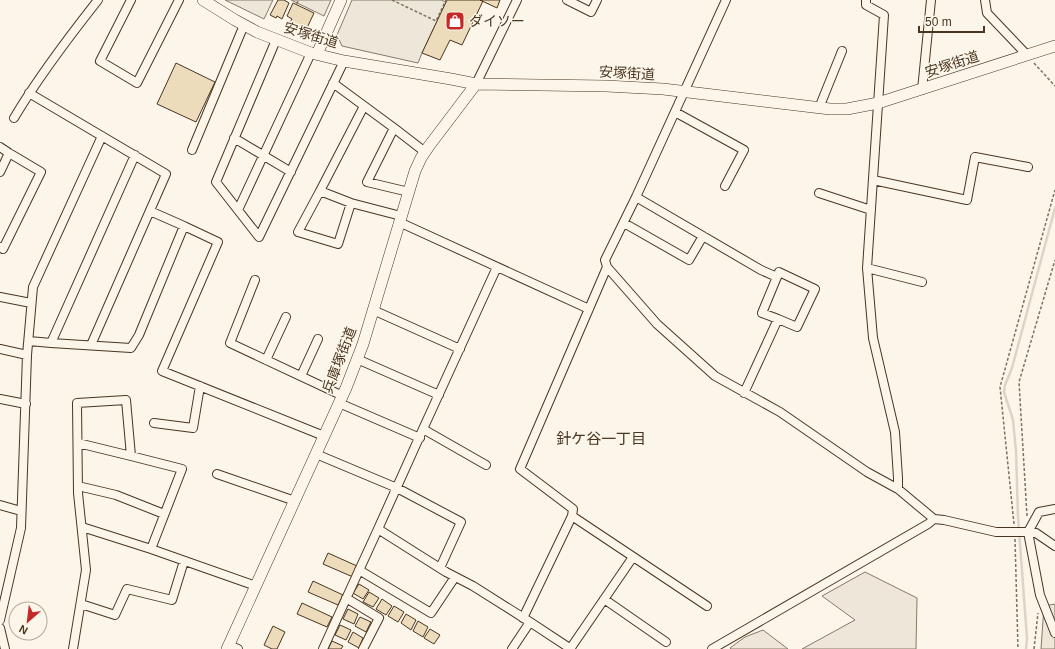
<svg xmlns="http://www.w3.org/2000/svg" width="1055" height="649" font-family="Arial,'Noto Sans JP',sans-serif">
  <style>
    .green { fill: #ede6d9; stroke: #887966 }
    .parking { fill: #ede7d9; stroke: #887966 }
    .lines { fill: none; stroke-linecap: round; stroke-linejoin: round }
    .stream { stroke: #dcd4c6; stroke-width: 2.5 }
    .building { fill: #ecdcbc; stroke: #4a3520 }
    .street-casing { stroke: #4a3520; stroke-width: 10 }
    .secondary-casing { stroke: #4a3520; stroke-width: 12 }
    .path { stroke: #7f6f5c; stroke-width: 1.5; stroke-dasharray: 3 2; stroke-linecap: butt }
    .street { stroke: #fbf6e9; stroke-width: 8 }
    .secondary { stroke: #fbf6e9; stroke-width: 11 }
    .labels { text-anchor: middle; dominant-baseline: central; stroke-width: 3; stroke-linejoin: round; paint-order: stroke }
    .poi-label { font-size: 14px; fill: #4a3520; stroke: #fbf6e9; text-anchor: start }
    .street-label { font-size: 14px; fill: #4a3520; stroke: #fbf6e9 }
    .neighbourhood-label { font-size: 15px; fill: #4a3520; stroke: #fbf6e9 }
  </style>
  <rect width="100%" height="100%" fill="#fbf6e9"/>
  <path class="green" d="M865 572 917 598 916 649H802L855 620 822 596Z
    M1055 604V649H1041L1044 606Z
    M763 630 788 649H731L730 648 745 637Z"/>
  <path class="parking" d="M225 0H273L264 19Z
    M291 0H331L324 16Z
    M352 0H441L446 2 422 53 418 63 342 46 337 35Z"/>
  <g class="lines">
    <path class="stream" d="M1026 649 1027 638 1018 517 1016 451 1013 420 1004 392 1005 385 1012 368 1055 208"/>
  </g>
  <path class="building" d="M278 0H284L289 3 282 19 277 16 276 18 270 15Z
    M447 0H480L483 1 462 45 450 40 440 60 422 53Z
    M480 0H500L497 8Z
    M293 3 314 13 306 30 290 23 292 19 287 16Z
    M176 63 215 82 196 122 157 104Z
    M328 553 357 566 353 577 323 564Z
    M313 581 343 595 338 605 308 592Z
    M359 584 369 590 363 599 353 593Z
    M369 592 379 598 373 607 363 602Z
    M382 599 392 606 386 615 376 609Z
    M302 603 332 617 327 627 297 614Z
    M394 606 404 612 398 622 388 616Z
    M348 609 358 614 354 624 343 619Z
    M406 614 416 620 411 630 401 623Z
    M360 617 371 622 366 632 355 626Z
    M418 621 428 627 423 637 413 631Z
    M340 625 351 630 346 640 335 635Z
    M273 626 285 632 277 649H272L264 645Z
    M430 629 440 635 434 644 424 638Z
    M353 632 363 638 359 648 348 642Z
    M332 641 343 646 341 649H328Z"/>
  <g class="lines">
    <g class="street-casing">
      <path id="street" d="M131 0 100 61 137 83 179 0
        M567 0 591 12 597 0
        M866 0V5L884 15 867 268 873 338 895 432 898 478V489L934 519 944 520 996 532H1028L1036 533 1055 546
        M985 0 987 13 1027 55
        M276 40 216 182 259 237 344 61
        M333 83 394 128 425 152
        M476 84 517 0
        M922 90 931 0
        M29 93 166 174 91 345
        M364 106 320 191 351 203 401 216
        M819 108 842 51
        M675 112 744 150 725 186
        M14 118C39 76 68 38 98 0
        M394 128 367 182 409 192
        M234 138 291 172
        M0 147 9 153 0 172
        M192 150 244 25
        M873 180 967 200 975 157 1028 167
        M320 191 298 232 338 244 351 203
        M819 193 871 210
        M636 197 761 270 777 277
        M238 210 311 53
        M150 211 184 226
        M399 222 589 309
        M624 223 689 260 703 236
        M0 247 3 249 41 172 9 153
        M607 267 605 260 636 197 726 0
        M867 268 922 282
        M255 280 230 343 343 396
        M0 297 31 303
        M373 310 460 349
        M29 341 51 343 135 155
        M51 343 131 348 139 335 184 226 218 242 162 371 324 436
        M0 349 27 355
        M357 359 439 395
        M266 360 286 317
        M301 376 318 339
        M744 393 778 319 797 327 815 289 779 272 762 313 778 319
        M0 399 26 404
        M339 403 420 438
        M154 423 193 428 200 386
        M423 429 497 267
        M78 443 131 456
        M316 454 397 488 461 522 440 568
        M486 465 423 429 378 529 446 572 473 586 530 622 571 649
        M217 474 295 501
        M78 486 116 495 164 514
        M0 505 21 511
        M1055 509 1039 512 1028 532 1040 595 1055 633
        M572 516 707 606
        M82 527 151 549
        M359 570 431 613 455 577
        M346 598 379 618 363 649
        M604 599 666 642
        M81 604 115 615 127 589 172 600 184 561
        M523 618 572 516 573 509 520 469 607 267 657 324 715 376 780 412 867 472 898 489
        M0 620 21 528 27 355 33 287 102 136
        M0 628 5 649
        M229 645 238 649
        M73 649 86 570 78 493 77 403 126 400 131 456 182 469 151 549 256 586
        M323 649 378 529
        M512 649 530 622
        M570 649 633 557
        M712 649 928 524 934 519"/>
    </g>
    <g class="secondary-casing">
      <path id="secondary" d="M203 0 235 20 257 32 311 53 344 61 451 79 476 84 606 86 663 89 830 109H847L878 103 1055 46
        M317 54 341 0
        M227 649 346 388 363 344 415 171 421 158 429 146 476 84"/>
    </g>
    <path class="path" d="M392 0 436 21 446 0
      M297 4 298 0
      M1034 63 1055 86
      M1027 516 1019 382 1055 260
      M1014 524 1000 387 1055 190
      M1015 539 1018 649
      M1034 649 1038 613"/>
    <use href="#street" class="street"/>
    <use href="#secondary" class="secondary"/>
  </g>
  <defs>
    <g id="shop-square" transform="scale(1)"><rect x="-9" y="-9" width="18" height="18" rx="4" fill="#c62828" stroke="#fbf6e9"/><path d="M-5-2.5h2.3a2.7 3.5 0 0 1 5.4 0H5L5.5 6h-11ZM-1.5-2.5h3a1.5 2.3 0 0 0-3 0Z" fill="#fff"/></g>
  </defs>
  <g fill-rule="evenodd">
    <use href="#shop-square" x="455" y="21"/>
  </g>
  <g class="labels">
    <g class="poi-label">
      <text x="469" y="21">ダイソー</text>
    </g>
    <g class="street-label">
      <text transform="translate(311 35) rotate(17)">安塚街道</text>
      <text transform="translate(952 64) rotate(-18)">安塚街道</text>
      <text transform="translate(627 73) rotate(3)">安塚街道</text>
      <text transform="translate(339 360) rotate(-69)">兵庫塚街道</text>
    </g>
    <g class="neighbourhood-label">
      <text x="601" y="438">針ケ谷一丁目</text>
    </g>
  </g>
  <g transform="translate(28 621) rotate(208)"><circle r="19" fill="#fbf6e9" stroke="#b4a999"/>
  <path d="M0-3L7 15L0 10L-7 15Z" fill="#c62828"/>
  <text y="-6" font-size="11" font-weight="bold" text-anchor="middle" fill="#4a3520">N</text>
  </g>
  <path d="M919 26v6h65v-6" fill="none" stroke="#4a3520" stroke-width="2"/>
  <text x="925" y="26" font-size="12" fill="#4a3520" stroke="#fbf6e9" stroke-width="3" paint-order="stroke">50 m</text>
</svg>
